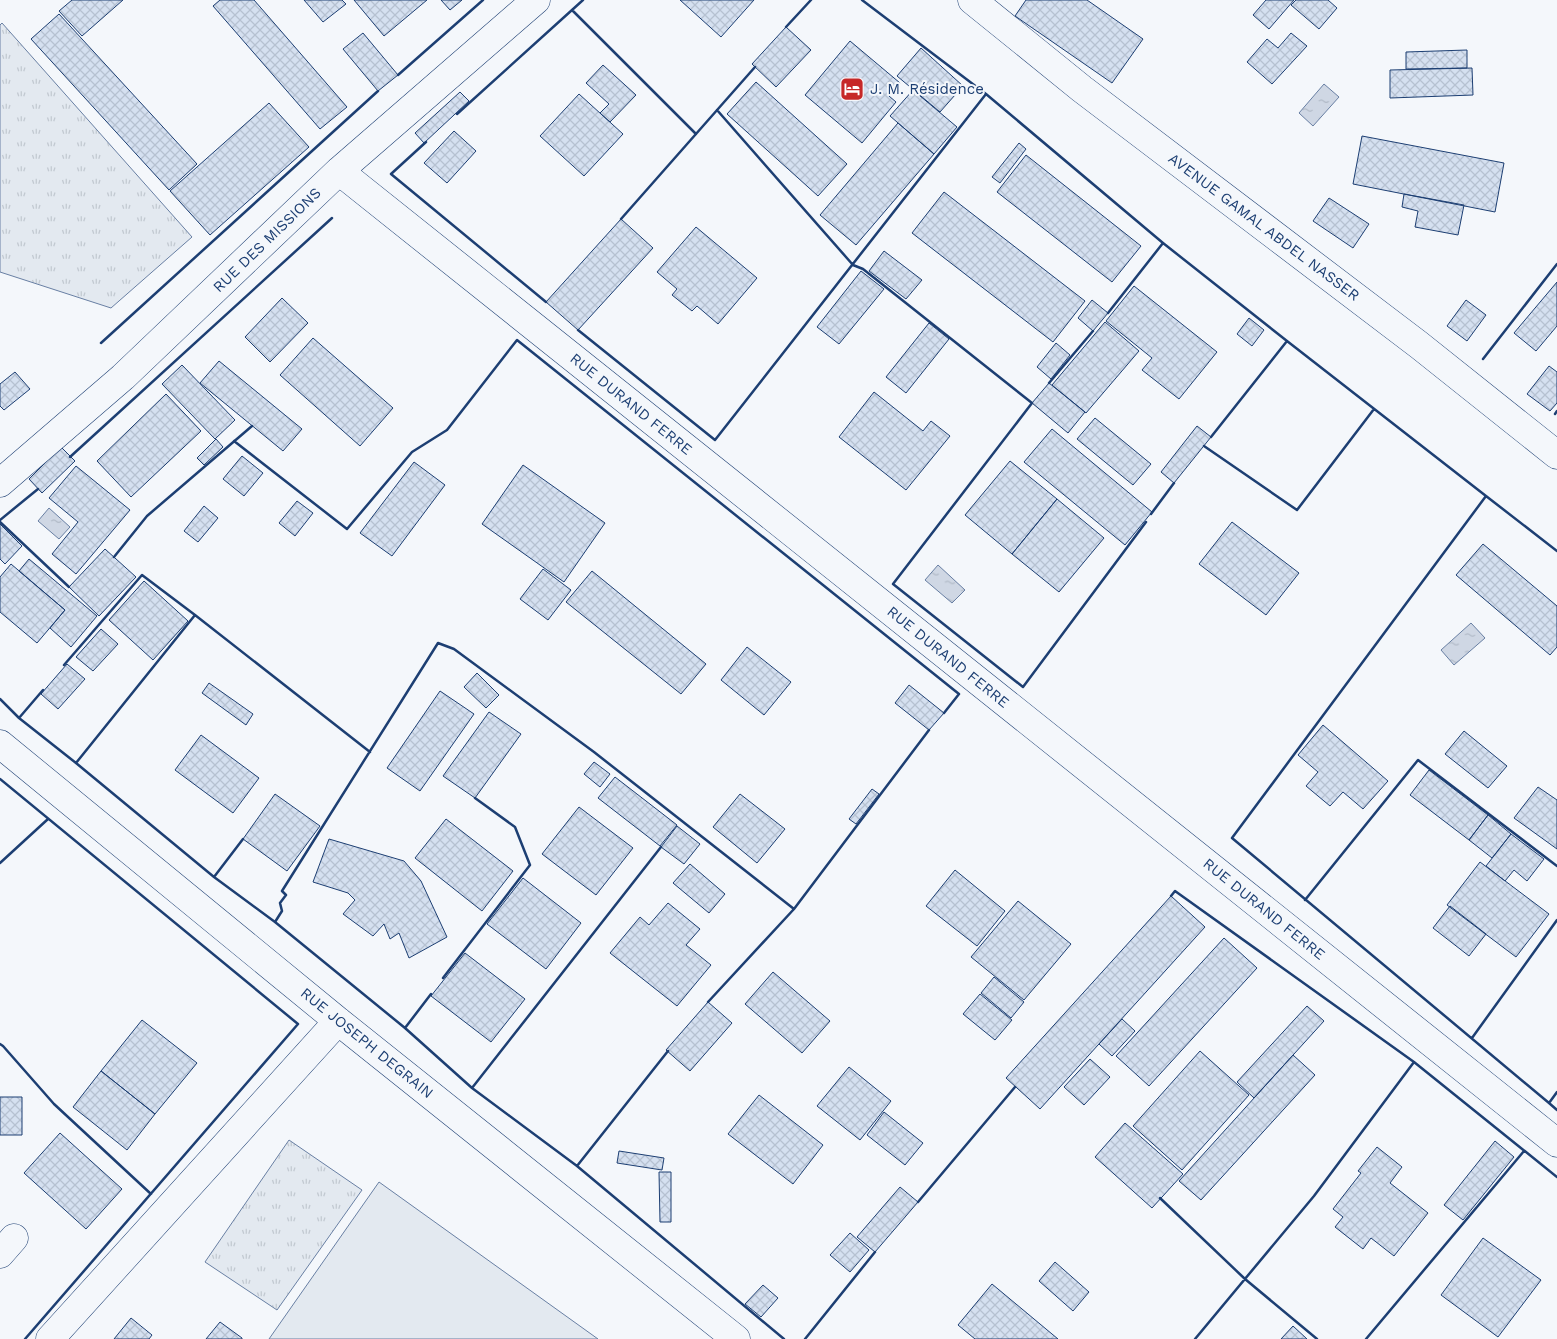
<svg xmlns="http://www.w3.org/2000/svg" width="1557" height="1339" font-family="'Work Sans',sans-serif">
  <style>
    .green { fill: #e3e9f0; stroke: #687fa3 }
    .park { fill: url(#park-tufts); stroke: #687fa3 }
    .water { fill: url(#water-ripples); stroke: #687fa3 }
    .building { fill: url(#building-cross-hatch); stroke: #1d3f73 }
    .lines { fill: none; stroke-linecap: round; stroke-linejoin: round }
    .minor-casing { stroke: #1d3f73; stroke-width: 29 }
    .minor { stroke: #f4f7fb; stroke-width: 28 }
    .wall { stroke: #1d3f73; stroke-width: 2.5 }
    .labels { text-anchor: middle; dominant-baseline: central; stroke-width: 4; stroke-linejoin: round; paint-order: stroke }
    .poi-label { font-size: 15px; fill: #1d3f73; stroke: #f4f7fb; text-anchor: start }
    .street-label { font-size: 15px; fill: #1d3f73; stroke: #f4f7fb }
  </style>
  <defs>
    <pattern id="park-tufts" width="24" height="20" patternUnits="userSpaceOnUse" patternTransform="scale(1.25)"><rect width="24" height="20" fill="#e3e9f0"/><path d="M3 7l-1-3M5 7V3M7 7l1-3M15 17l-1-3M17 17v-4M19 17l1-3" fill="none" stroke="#c2c9d1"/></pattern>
    <pattern id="water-ripples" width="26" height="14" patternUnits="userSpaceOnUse" patternTransform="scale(1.25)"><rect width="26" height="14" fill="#cfd7e4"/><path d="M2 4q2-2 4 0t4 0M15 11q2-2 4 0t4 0" fill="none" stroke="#b1bac7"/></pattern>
    <pattern id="building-cross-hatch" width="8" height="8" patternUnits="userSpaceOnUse" patternTransform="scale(1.25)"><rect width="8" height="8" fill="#d5e0f0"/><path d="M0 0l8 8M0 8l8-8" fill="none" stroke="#b6c1d1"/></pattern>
  </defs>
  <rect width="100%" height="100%" fill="#f4f7fb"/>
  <path class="green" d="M379 1182 598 1339H269Z"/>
  <path class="park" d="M2 23 192 237 111 308 0 272V25Z
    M289 1140 362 1190 277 1310 205 1262Z"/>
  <path class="water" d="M1324 84 1339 97 1313 126 1299 113Z
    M49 508 70 527 59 539 38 521Z
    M938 565 965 590 952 603 925 580Z
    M1471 623 1485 638 1454 665 1441 650Z"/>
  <path class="building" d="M72 0H123L82 36 59 11Z
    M220 0H254L347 107 320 129 213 6Z
    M304 0H342L346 4 323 22Z
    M354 0H427L384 36Z
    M441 0H462L450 10Z
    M680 0H754L721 37Z
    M1026 0H1087L1143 39 1112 83 1015 16Z
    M1266 0H1294L1269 29 1253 15Z
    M1296 0H1328L1337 8 1319 29 1291 5Z
    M59 14 197 164 169 190 31 39Z
    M786 27 811 50 776 87 752 64Z
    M363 33 398 75 378 91 343 49Z
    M1291 33 1307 46 1272 84 1247 62 1267 39 1278 48Z
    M850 41 900 83 889 96 896 102 862 143 805 95Z
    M921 48 963 86 940 112 897 76Z
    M1467 50V68L1406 69V52Z
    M603 65 636 95 610 122 600 113 609 104 586 83Z
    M1472 68 1473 95 1390 98V70Z
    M756 82 847 164 818 196 727 114Z
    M913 90 957 127 934 154 890 116Z
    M460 92 469 101 424 143 415 133Z
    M579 94 623 134 584 176 540 136Z
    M269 103 309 147 210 235 170 191Z
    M898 123 934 154 856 245 820 215Z
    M454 131 476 151 447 183 424 163Z
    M1362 136 1504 163 1495 212 1353 184Z
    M1019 143 1026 149 1000 183 992 177Z
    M1026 155 1141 246 1112 282 997 192Z
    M944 192 1085 301 1053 342 912 233Z
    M1404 194 1464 205 1458 235 1415 227 1418 211 1402 207Z
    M1329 198 1369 224 1353 248 1313 221Z
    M621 219 653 248 578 330 546 302Z
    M696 227 757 278 718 324 697 306 692 311 672 295 677 289 657 272Z
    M884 251 922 280 906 299 869 271Z
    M861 271 884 289 839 344 817 327Z
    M1557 282V326L1536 351 1514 333Z
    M1134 286 1217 352 1179 399 1142 370 1152 358 1106 321Z
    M282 298 308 323 270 362 245 337Z
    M1092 300 1108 313 1093 331 1078 318Z
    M1466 300 1486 315 1467 341 1447 326Z
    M1249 318 1264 330 1252 346 1237 334Z
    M1105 322 1139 351 1086 413 1052 385Z
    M929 323 949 339 906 393 886 377Z
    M313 338 393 408 360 446 280 375Z
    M1056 343 1070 355 1051 379 1037 367Z
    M219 361 302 429 283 451 200 383Z
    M182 365 235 420 215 439 162 384Z
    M1549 366 1557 372V403L1550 411 1527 394Z
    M15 372 30 389 4 410 0 406V384Z
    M1049 383 1085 412 1068 433 1032 403Z
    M874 392 923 431 931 421 950 436 906 490 839 437Z
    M166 394 201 431 131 497 97 461Z
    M1095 418 1151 464 1133 485 1077 439Z
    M1197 426 1211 437 1174 483 1161 472Z
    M1052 429 1152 512 1125 545 1024 462Z
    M216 439 223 447 204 465 197 458Z
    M61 447 75 461 42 493 29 479Z
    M242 456 263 473 244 496 223 479Z
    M1010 461 1057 499 1012 554 965 515Z
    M414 462 445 485 392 556 360 533Z
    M523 465 605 523 564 582 482 524Z
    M76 466 130 510 76 574 52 554 78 522 49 498Z
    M1057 499 1104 538 1059 592 1012 554Z
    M297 501 313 513 295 536 279 523Z
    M204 506 218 518 198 542 184 531Z
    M1232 522 1299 573 1266 615 1199 564Z
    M0 524 22 546 5 564 0 559Z
    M1483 544 1557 606V647L1550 655 1456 575Z
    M105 549 136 577 99 616 69 587Z
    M29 559 97 616 71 647 50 628 65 610 19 571Z
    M11 564 65 610 37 643 0 612V577Z
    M543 569 571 590 548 620 520 599Z
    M592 571 706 664 681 694 566 602Z
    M144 581 188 621 153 660 109 620Z
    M101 629 118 644 93 671 76 657Z
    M747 647 791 682 764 715 721 680Z
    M67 664 85 679 58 709 41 694Z
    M477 673 499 695 486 708 464 687Z
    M209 683 253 714 246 725 202 693Z
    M909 685 944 713 929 730 895 703Z
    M440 691 474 714 420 791 387 768Z
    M489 712 521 734 475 798 443 776Z
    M1323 725 1388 781 1363 809 1343 792 1330 806 1306 786 1318 772 1298 755Z
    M1464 731 1507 766 1488 788 1445 754Z
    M201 735 259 778 233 813 175 770Z
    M594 762 610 774 600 787 584 774Z
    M1429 770 1488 815 1469 840 1410 795Z
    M615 777 677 825 660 846 598 798Z
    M1538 787 1557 800V849L1514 818Z
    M872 789 879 794 856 824 849 819Z
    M275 794 320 826 287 871 243 839Z
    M740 794 785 829 757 863 713 827Z
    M579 807 633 848 596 895 542 854Z
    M1488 815 1511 834 1492 858 1469 840Z
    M446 819 513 871 482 911 415 858Z
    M677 826 700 844 684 864 661 847Z
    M1511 834 1544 859 1527 881 1514 870 1505 881 1486 866Z
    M329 839 404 861 421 881 447 937 409 958 399 933 390 939 384 924 373 936 343 914 355 900 348 893 313 882Z
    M1480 862 1549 914 1516 957 1447 905Z
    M690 864 725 894 709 913 673 883Z
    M955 870 1005 911 977 946 926 906Z
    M523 878 581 923 546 969 487 924Z
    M1171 896 1205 927 1040 1109 1006 1078Z
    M1018 901 1071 944 1024 1000 971 957Z
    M668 903 700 929 686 945 711 965 677 1006 610 953 640 917 649 925Z
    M1450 906 1486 934 1469 956 1433 928Z
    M1224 938 1257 968 1149 1086 1116 1056Z
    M465 953 525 999 491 1042 431 996Z
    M773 972 830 1021 802 1053 745 1004Z
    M994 977 1024 1002 1011 1018 981 993Z
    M980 994 1012 1020 995 1040 963 1014Z
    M708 1002 732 1023 690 1071 666 1050Z
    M1307 1006 1324 1021 1254 1098 1237 1082Z
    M1122 1019 1135 1031 1112 1056 1099 1044Z
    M142 1020 197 1063 155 1114 101 1071Z
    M1200 1051 1249 1095 1182 1170 1133 1126Z
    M1293 1055 1315 1075 1201 1200 1179 1181Z
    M1090 1059 1110 1077 1084 1105 1064 1087Z
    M849 1067 891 1101 860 1140 817 1106Z
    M101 1071 155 1114 127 1150 73 1107Z
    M759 1095 823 1145 793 1184 728 1134Z
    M0 1097H22V1135H0Z
    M884 1112 923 1143 905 1165 867 1135Z
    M1125 1123 1183 1174 1152 1208 1095 1157Z
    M60 1133 122 1189 86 1229 24 1173Z
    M1495 1141 1514 1157 1463 1220 1444 1205Z
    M1377 1147 1402 1167 1390 1183 1428 1213 1394 1256 1371 1238 1363 1249 1335 1227 1343 1217 1333 1209 1361 1173 1358 1171Z
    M619 1151 664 1158 662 1170 617 1163Z
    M659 1172H671V1222H660Z
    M900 1187 918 1202 875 1252 857 1237Z
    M850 1233 869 1250 850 1272 830 1255Z
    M1483 1238 1541 1280 1498 1337 1441 1295Z
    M1055 1262 1089 1292 1073 1311 1039 1281Z
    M992 1284 1058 1339H975L958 1325Z
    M763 1285 778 1298 761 1317 745 1304Z
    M131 1318 152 1335 149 1339H114Z
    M220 1322 242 1338V1339H206Z
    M1293 1326 1307 1339H1281Z"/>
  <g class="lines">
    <g class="minor-casing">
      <path id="minor" d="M972 0 1082 89 1419 345 1557 455
        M339 171 1557 1143
        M0 483 123 377 339 171 536 0
        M0 744 338 1021 736 1339
        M0 1254 14 1238
        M50 1339 338 1021"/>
    </g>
    <use href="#minor" class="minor"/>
    <path class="wall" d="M583 0 572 10 696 134
      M862 0 986 94
      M786 27 811 0
      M398 75 483 0
      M717 110 853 265 863 269 1032 403 893 584 1023 687 1146 522
      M457 114 572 10
      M426 142 391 174 546 302
      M621 219 755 67
      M1108 313 1163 243 1287 341 1211 437
      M578 330 715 440 986 94 1163 243
      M1287 341 1486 496
      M101 343 378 91
      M1483 359 1557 264
      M1049 383 1093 331
      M1555 414 1557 411
      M234 441 347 529 412 452 447 430 517 340 959 694 944 713
      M1204 446 1297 510 1374 409
      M70 457 332 218
      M1151 514 1174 483
      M0 520 38 489
      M0 522 69 587
      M114 557 147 516 252 426
      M64 665 142 575 195 615
      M43 690 19 718 76 763
      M0 699 19 718
      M0 779 298 1024 25 1339
      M243 839 214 877 275 922 282 911 280 903 286 895 282 891 438 643 454 649 594 752 794 909
      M0 863 48 819
      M214 877 76 763 195 615 370 752
      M1171 896 1175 891 1414 1062 1314 1196 1195 1339
      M1305 900 1418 760 1557 866
      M275 922 405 1028 472 1088 577 1166 784 1339
      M443 978 530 865 515 827 475 798
      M708 1002 794 909 929 730
      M405 1028 431 994
      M1472 1038 1557 920
      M0 1044 3 1046 54 1104 151 1194
      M1414 1062 1557 1177
      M472 1088 661 847
      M1557 1092 1549 1103 1557 1110
      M1549 1103 1232 838 1486 496 1557 551
      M577 1166 668 1051
      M1160 1198 1245 1279 1317 1339
      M918 1202 1015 1087
      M805 1339 875 1252
      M1366 1339 1524 1151"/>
  </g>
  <defs>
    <g id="hotel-square" transform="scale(1.25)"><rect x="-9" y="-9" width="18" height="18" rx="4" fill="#c62828" stroke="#f4f7fb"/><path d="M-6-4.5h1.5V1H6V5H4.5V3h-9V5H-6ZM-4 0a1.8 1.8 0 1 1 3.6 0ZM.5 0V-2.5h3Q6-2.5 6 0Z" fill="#fff"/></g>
  </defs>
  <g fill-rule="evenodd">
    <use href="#hotel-square" x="852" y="89"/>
  </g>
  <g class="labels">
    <g class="poi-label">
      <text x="870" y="89">J. M. Résidence</text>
    </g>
    <g class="street-label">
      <text transform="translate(1264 227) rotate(37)">AVENUE GAMAL ABDEL NASSER</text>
      <text transform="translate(267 240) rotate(-44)">RUE DES MISSIONS</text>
      <text transform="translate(631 404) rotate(39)">RUE DURAND FERRE</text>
      <text transform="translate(948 657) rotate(39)">RUE DURAND FERRE</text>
      <text transform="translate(1264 909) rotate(39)">RUE DURAND FERRE</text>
      <text transform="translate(367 1043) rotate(39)">RUE JOSEPH DEGRAIN</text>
    </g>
  </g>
</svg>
